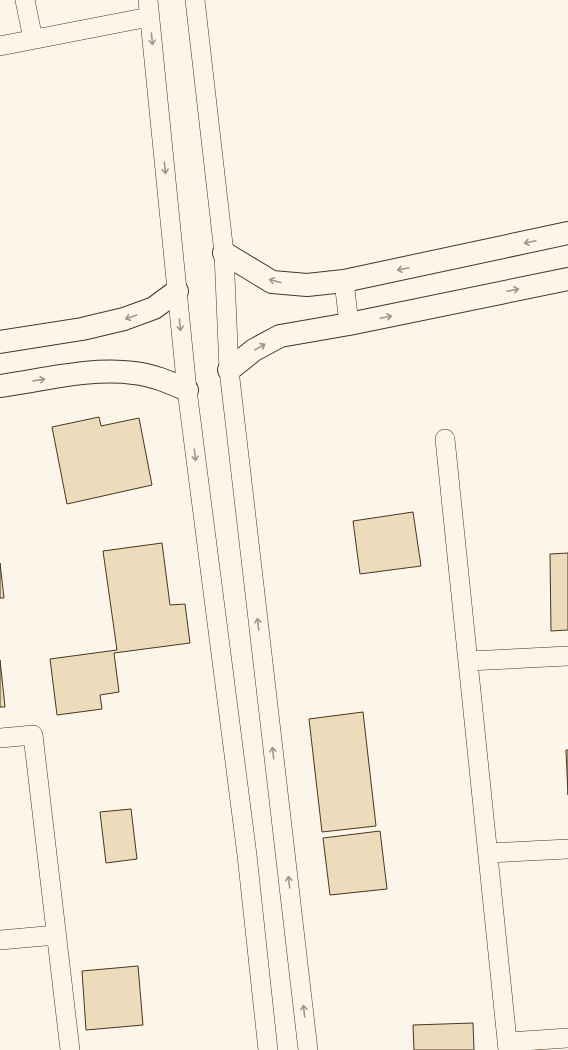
<svg xmlns="http://www.w3.org/2000/svg" width="568" height="1050" font-family="'Alegreya Sans',sans-serif">
  <style>
    .building { fill: #ecdcbc; stroke: #4a3520 }
    .lines { fill: none; stroke-linecap: round; stroke-linejoin: round }
    .minor-casing { stroke: #4a3520; stroke-width: 20 }
    .major-casing { stroke: #4a3520; stroke-width: 24 }
    .minor { stroke: #fbf6e9; stroke-width: 19 }
    .major { stroke: #fbf6e9; stroke-width: 22 }
    .oneway { stroke: #a29684 }
  </style>
  <rect width="100%" height="100%" fill="#fbf6e9"/>
  <path class="building" d="M99 417 101 426 139 418 152 485 67 504 52 427Z
    M413 512 421 566 360 574 353 521Z
    M162 543 170 605 185 604 190 643 114 653 119 692 100 695 102 709 57 715 50 659 117 650 103 551Z
    M568 553V630L551 631 550 554Z
    M0 563 4 598H0Z
    M0 660 5 707H0Z
    M363 712 376 826 322 832 309 719Z
    M566 750H568V795Z
    M131 809 137 859 106 863 100 812Z
    M380 831 387 889 330 895 323 838Z
    M138 966 143 1025 86 1030 82 971Z
    M473 1023 474 1050H414L413 1025Z"/>
  <g class="lines">
    <g class="minor-casing">
      <path id="minor" d="M25 0 33 39
        M148 0 187 390 247 855 268 1050
        M195 0 224 253 229 370 308 1050
        M0 46 149 17
        M344 281 349 324
        M445 439 508 1050
        M468 661 568 656
        M0 738 33 735 70 1050
        M488 853 568 849
        M0 940 56 935
        M507 1042 568 1038"/>
    </g>
    <g class="major-casing">
      <path id="major" d="M224 253 272 282 307 285 344 281 568 233
        M0 342 82 329 124 319 154 308 177 291
        M229 370 254 350 280 336 349 324 568 279
        M0 386C43 380 92 367 134 373 153 375 169 382 187 390"/>
    </g>
    <use href="#minor" class="minor"/>
    <use href="#major" class="major"/>
  </g>
  <defs><path id="oneway-shaft" d="M-6 0H5M1.5-3L5.5 0L1.5 3" fill="none" stroke-width="1.6" stroke-linecap="round" stroke-linejoin="round"/></defs>
  <g class="oneway">
    <use href="#oneway-shaft" transform="translate(152 39) rotate(84)"/>
    <use href="#oneway-shaft" transform="translate(165 168) rotate(84)"/>
    <use href="#oneway-shaft" transform="translate(530 242) rotate(168)"/>
    <use href="#oneway-shaft" transform="translate(403 269) rotate(168)"/>
    <use href="#oneway-shaft" transform="translate(275 281) rotate(-165)"/>
    <use href="#oneway-shaft" transform="translate(513 290) rotate(-12)"/>
    <use href="#oneway-shaft" transform="translate(131 317) rotate(160)"/>
    <use href="#oneway-shaft" transform="translate(386 317) rotate(-12)"/>
    <use href="#oneway-shaft" transform="translate(180 325) rotate(84)"/>
    <use href="#oneway-shaft" transform="translate(260 347) rotate(-29)"/>
    <use href="#oneway-shaft" transform="translate(39 380) rotate(-8)"/>
    <use href="#oneway-shaft" transform="translate(195 455) rotate(83)"/>
    <use href="#oneway-shaft" transform="translate(258 624) rotate(-97)"/>
    <use href="#oneway-shaft" transform="translate(273 753) rotate(-97)"/>
    <use href="#oneway-shaft" transform="translate(289 882) rotate(-97)"/>
    <use href="#oneway-shaft" transform="translate(304 1011) rotate(-97)"/>
  </g>
</svg>
